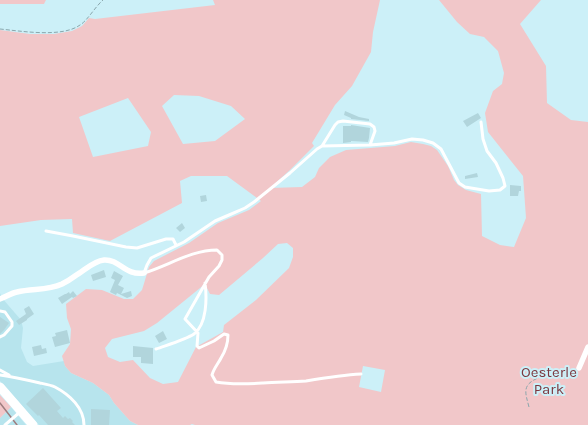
<svg xmlns="http://www.w3.org/2000/svg" width="588" height="425" font-family="Karla,sans-serif">
  <style>
    .built { fill: #b7e4ed }
    .green { fill: #f1c7c9; fill-rule: evenodd }
    .lines { fill: none; stroke-linecap: round; stroke-linejoin: round }
    .stream { stroke: #9e7d7f; stroke-width: 1.5 }
    .building { fill: #b1d5dc }
    .path { stroke: #8aa6ac; stroke-width: 1; stroke-dasharray: 4 2; stroke-linecap: butt }
    .lane { stroke: #fff; stroke-width: 3 }
    .street { stroke: #fff; stroke-width: 5.5 }
    .primary { stroke: #fff; stroke-width: 9 }
    .labels { text-anchor: middle; dominant-baseline: central; stroke-width: 4; stroke-linejoin: round; paint-order: stroke }
    .park-label { font-size: 15px; fill: #7c383f; stroke: #ccf0f8 }
  </style>
  <rect width="100%" height="100%" fill="#ccf0f8"/>
  <path class="built" d="M0 293 2 298 21 320 23 328 21 348 27 362 33 366 64 361 65 366 71 373 93 383 109 395 114 403 130 421 138 425H39L0 381Z
    M11 407 26 425H0V418Z"/>
  <path class="green" d="M0 0H46L44 4H0Z
    M213 0H380L373 32 371 52 352 86 335 105 312 143 314 146 290 170 270 188 302 187 315 177 319 168 330 157 346 150 395 146 411 142 423 144 431 146 437 150 448 166 454 180 458 185 466 190 481 194 482 236 500 245 514 247 526 218 523 176 488 132 485 113 493 91 502 84 504 73 498 51 484 37 470 34 457 22 439 0H541L520 24 546 66 547 103 571 120 588 122V425H195L192 424 190 425H138L130 421 114 403 109 395 93 383 71 373 65 366 62 356 70 344 71 329 67 318 66 304 86 289 102 290 124 299H133L142 290 149 267 154 261 189 243 218 223 249 210 261 201 227 176H191L180 181 182 203 110 241 73 233 72 219 41 220 0 226V30L30 34H54L72 31 82 26 89 18 95 19 215 5ZM174 95 199 96 231 106 245 119 215 141 183 144 162 106ZM128 98 151 132 148 146 93 157 79 117ZM287 243 293 248V257L289 268 256 300 224 325 223 332 196 347 178 382 163 384 150 378 133 360 120 362 108 357 105 348 112 339 144 331 157 323 205 284 210 294 219 295 263 258 278 244ZM363 366 385 370 381 392 359 387Z
    M0 395 11 407 0 418Z"/>
  <g class="lines">
    <path class="stream" d="M0 403 17 425"/>
  </g>
  <path class="building" d="M345 111 359 117 369 119V121L351 119V118L344 115Z
    M478 113 481 118 467 127 463 121Z
    M351 125 370 128 369 138 368 142 351 141V142L343 143V126H351Z
    M477 173 478 177 465 179V176Z
    M510 185 521 186V191H519L518 196H510Z
    M206 195 207 201 201 202 200 196Z
    M182 223 185 228 180 232 176 228Z
    M104 270 106 277 93 281 91 275Z
    M114 271 123 276 118 285 124 288 121 294 131 291 132 296 127 298 117 293 116 295 110 292 115 280 111 278Z
    M73 291 77 296 73 298 72 297 62 304 58 298 65 294H66L69 292 70 294Z
    M29 306 34 314 27 319V320L19 325 16 321 26 314 24 309Z
    M0 317 9 323 4 330 0 334Z
    M67 330 70 343 55 347 52 337 56 336 55 333Z
    M163 331 167 339 159 343 155 336Z
    M41 345 42 349 46 348 47 353 34 356 32 347Z
    M133 346 153 348V364L141 363V357H133Z
    M43 388 61 408 57 411 63 418 65 416 68 419 70 418 73 421 72 422 75 425H48L39 415 38 416 26 404Z
    M91 409 110 410 109 425H91Z"/>
  <g class="lines">
    <path class="path" d="M0 29C21 31 62 38 80 25 87 21 95 7 103 0
      M529 407C525 392 522 385 538 378"/>
    <path class="lane" d="M322 146 335 125 338 122 343 121 370 124 374 127 375 131 370 145
      M46 231 73 236 126 247 137 248 166 239H173L176 245
      M144 273 147 265 151 258 184 242 215 221 229 215 245 208 254 202 290 173 317 149 322 146 370 145 394 143 412 139 423 140 433 143 441 149 459 183 465 187 489 191 500 190 505 186 503 178 496 163 487 151 483 139 481 122
      M144 273C168 266 191 250 217 250L222 255V260L219 266 209 277 185 319 198 333 197 346 199 348 214 341 224 334 228 335C228 344 226 350 221 358 218 364 214 368 212 375L216 382C232 385 247 384 263 383 277 382 292 382 306 381 324 378 342 375 361 374
      M0 311 5 312 12 322V326L4 335 0 337
      M156 349C167 345 185 340 194 334 207 324 207 298 205 283
      M0 370 9 375
      M0 375C14 377 27 380 40 383 45 384 51 385 55 387 70 395 84 408 84 425
      M5 425 20 412"/>
    <path class="street" d="M0 299C6 297 11 293 17 292 32 288 47 291 62 284 66 282 71 279 75 276 84 271 93 261 104 260 120 259 125 276 144 273
      M579 368 588 347"/>
    <path class="primary" d="M0 387 33 425"/>
  </g>
  <g class="labels">
    <g class="park-label">
      <text x="549" y="372">Oesterle<tspan x="549" dy="17">Park</tspan></text>
    </g>
  </g>
</svg>
